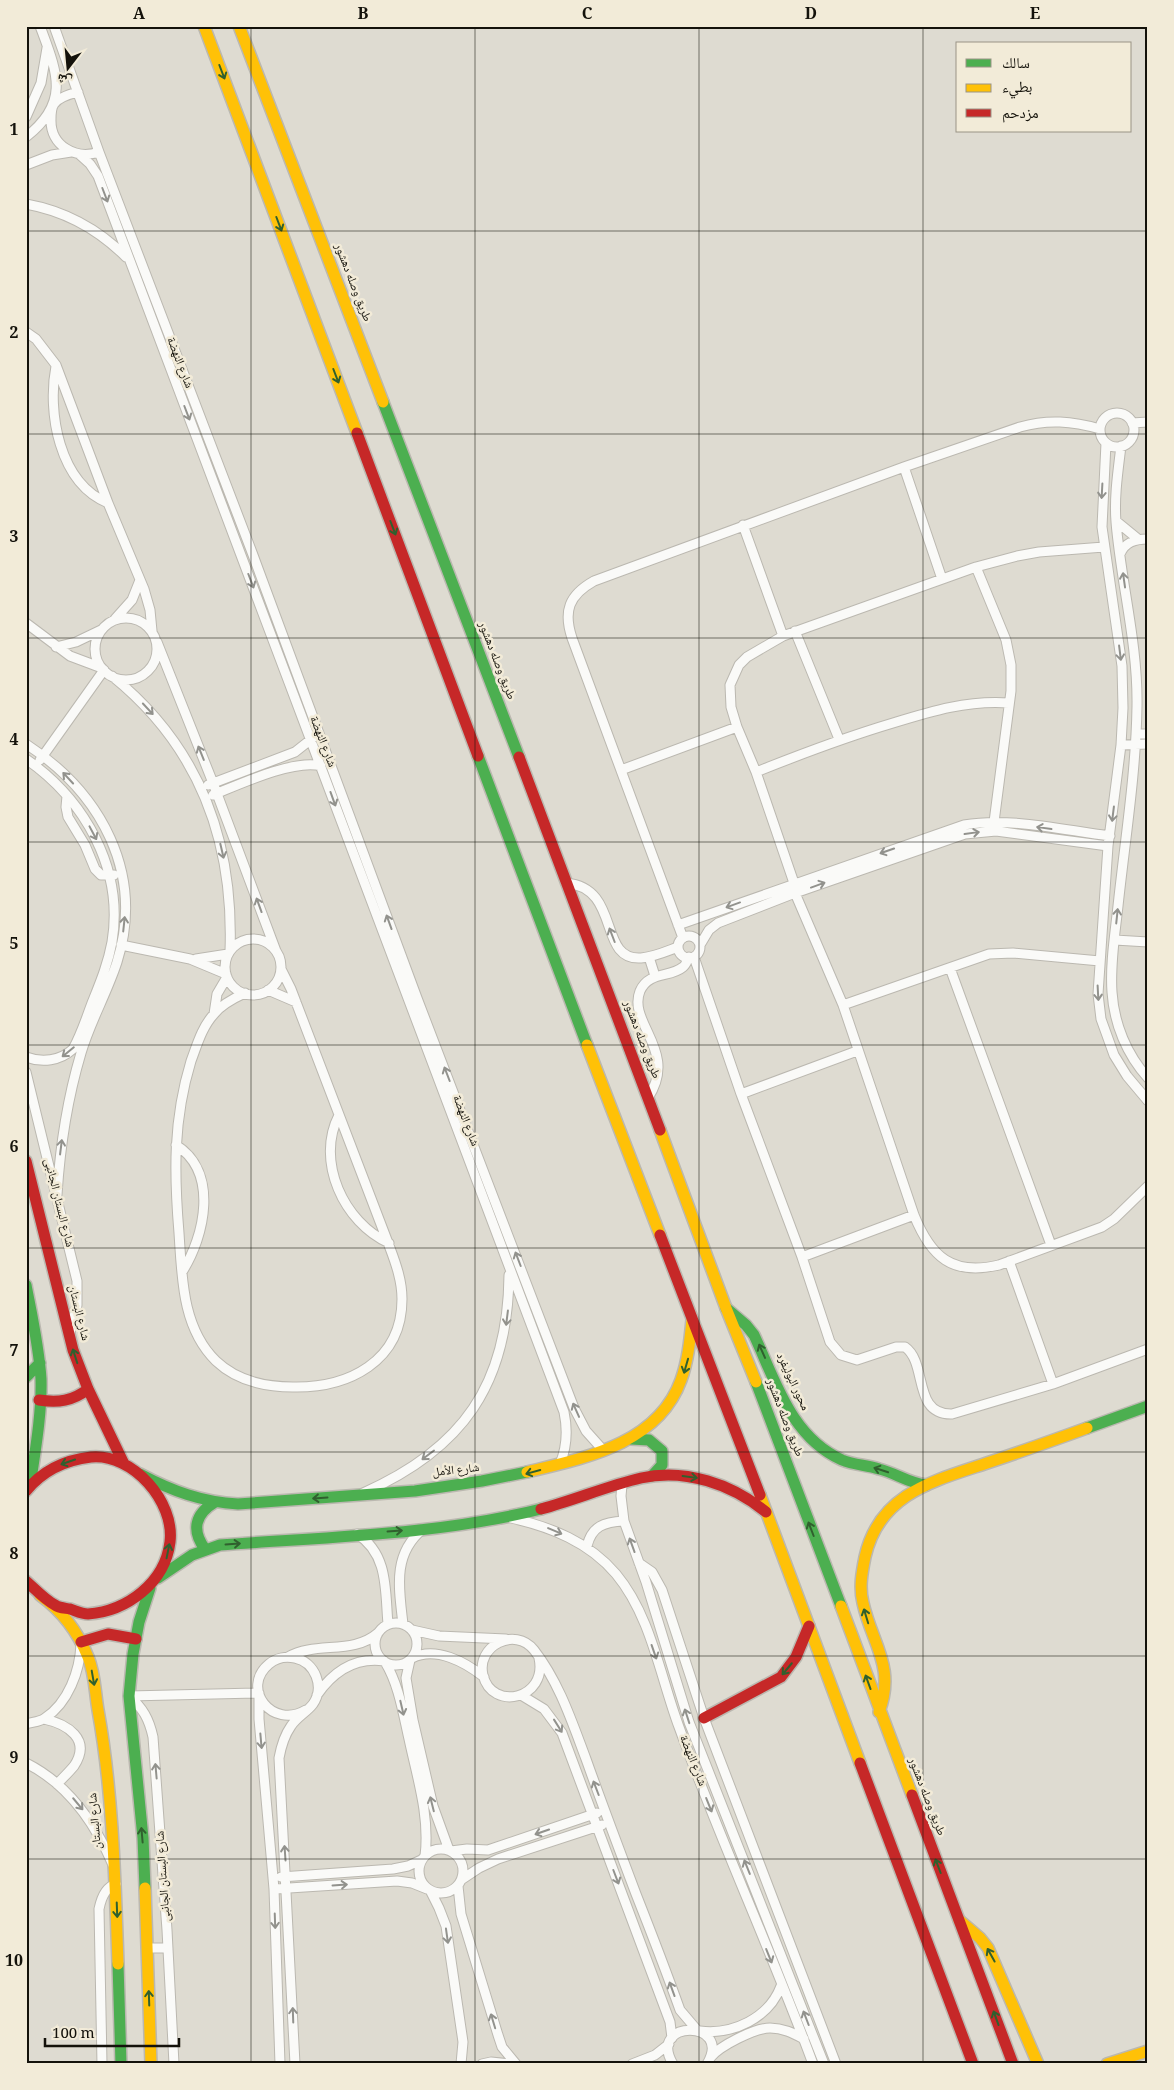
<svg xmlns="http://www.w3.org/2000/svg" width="1174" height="2090" font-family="Georgia,'Noto Naskh Arabic',serif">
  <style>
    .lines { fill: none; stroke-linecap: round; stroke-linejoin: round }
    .street-casing { stroke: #bbb8b0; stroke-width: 11 }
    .fast-casing { stroke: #bbb8b0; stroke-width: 14 }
    .slow-casing { stroke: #bbb8b0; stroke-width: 14 }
    .jam-casing { stroke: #bbb8b0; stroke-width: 14 }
    .street { stroke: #fafaf8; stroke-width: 9 }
    .fast { stroke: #4caf50; stroke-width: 11 }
    .slow { stroke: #ffc107; stroke-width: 11 }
    .jam { stroke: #c62828; stroke-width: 11 }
    .oneway { stroke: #30602e }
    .oneway2 { stroke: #92928d }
    .grid { fill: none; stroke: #14120b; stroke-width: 1; stroke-opacity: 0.55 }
    .labels { text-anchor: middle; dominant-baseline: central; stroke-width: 5; stroke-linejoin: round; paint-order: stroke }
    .street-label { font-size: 12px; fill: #14120b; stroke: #f2ebd8 }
    .neatline { fill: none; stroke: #14120b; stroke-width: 2 }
    .grid-label { font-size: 16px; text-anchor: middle; font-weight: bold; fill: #14120b }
  </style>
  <rect width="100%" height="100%" fill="#dedbd1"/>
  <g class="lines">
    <g class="street-casing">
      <path id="street" d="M54 26 99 152 253 555 417 998 574 1408 586 1431 603 1450
        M78 92C70 94 59 97 54 104 51 108 51 115 51 119 50 146 76 160 99 152
        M26 117 41 83 47 48
        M26 137C71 102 57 72 40 26
        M80 155 90 164 98 176 564 1412C568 1431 567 1447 560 1464
        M26 165 52 155 71 152
        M26 204C65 211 98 229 126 257
        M26 332 36 339 56 365 108 503 144 589 150 610 152 631
        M56 366C47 412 59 483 108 503
        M1100 430a17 17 0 1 1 34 0a17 17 0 1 1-34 0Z
        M1132 423 1148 422
        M1106 443 1102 527 1122 666 1123 708 1121 745 1108 846 1098 994 1101 1019 1114 1055 1127 1076 1148 1101
        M1121 446C1118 471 1114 497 1116 522 1121 583 1138 644 1137 706 1136 773 1125 840 1118 906 1115 934 1110 964 1112 992 1114 1024 1127 1055 1148 1078
        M904 467 942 579
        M1116 521 1138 539
        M743 525 783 636
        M1120 554C1125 542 1135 539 1148 539
        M976 567 1006 640 1011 665V691L994 822
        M95 649a31 31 0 1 1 62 0a31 31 0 1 1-62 0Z
        M115 619 132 600 140 580
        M26 623 70 656 102 668
        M795 631 839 739
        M157 642 213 783 276 951
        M56 647 76 642 101 630
        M112 676C199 746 234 841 230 951
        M1136 734H1148
        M26 744C101 793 145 873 117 962 107 993 90 1022 81 1053 67 1100 60 1147 57 1195
        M1121 745 1148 744
        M26 759C85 800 124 869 112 942 108 964 100 983 92 1003 86 1019 81 1035 73 1049 60 1061 42 1063 26 1057
        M40 760 104 670
        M621 770 737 727
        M756 772C801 754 846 737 893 723 932 711 968 700 1009 703
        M208 785 295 752 314 737
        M213 795C240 784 294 759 321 766
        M67 796 66 807 68 817 85 845 95 869 101 875H114
        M566 883C622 888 597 961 641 958 654 957 667 951 678 947
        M794 883 756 772 737 727 731 707 730 685 739 665 747 657 783 636 976 567 1017 556 1039 552 1104 547
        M795 893 843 1005 914 1215C931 1257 952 1276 999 1265L1102 1227 1114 1219 1148 1186
        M678 925 964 825C1011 817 1062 830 1110 836
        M678 947a11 11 0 1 1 22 0a11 11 0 1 1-22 0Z
        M683 938 572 638C563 611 569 595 594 581L904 467 1020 427C1048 419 1072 421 1100 429
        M225 967a28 28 0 1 1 56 0a28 28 0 1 1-56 0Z
        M1115 940 1148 942
        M121 945 190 959 226 974
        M700 945 709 930 718 923 795 893 965 834 996 831 1108 846
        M649 957 655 976
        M694 957 741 1094 802 1257 830 1342 841 1355 857 1360 896 1347H905C928 1363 912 1415 952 1414L1053 1384 1148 1349
        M196 959 228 954
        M950 968 1051 1245
        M268 990 296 1002
        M245 993C234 998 222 1004 214 1014 202 1027 197 1045 191 1061 173 1120 174 1173 179 1233 182 1277 182 1328 216 1361 236 1380 265 1387 293 1387 348 1388 402 1362 402 1299 402 1281 396 1264 390 1248L291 989 281 969
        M843 1005 989 954 1013 953 1100 961
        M214 1014 217 994 227 977
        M26 1072 77 1281V1305L70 1332
        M741 1094 857 1051
        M648 1098C679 1051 627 1023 640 991 649 971 670 978 683 967 686 965 687 961 689 957
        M339 1115C315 1161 344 1223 389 1243
        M176 1145C219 1172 205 1236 182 1272
        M802 1257 914 1215
        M1009 1261 1053 1384
        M622 1485 621 1496 624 1521 646 1582 689 1722 824 2064
        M363 1493C463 1449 508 1384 509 1275
        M511 1518C551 1527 589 1542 616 1574 651 1616 660 1676 679 1727 720 1840 771 1950 813 2064
        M357 1534C389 1554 385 1592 388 1624
        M587 1546C592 1526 604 1522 624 1521
        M639 1563 652 1572 662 1590 704 1718 836 2064
        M375 1644a21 21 0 1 1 42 0a21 21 0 1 1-42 0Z
        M403 1624C399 1589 392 1554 423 1529
        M412 1630 439 1636 506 1639
        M288 1657C316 1641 353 1655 378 1633
        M412 1658C436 1646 465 1662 484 1677
        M539 1658C548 1699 492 1712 483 1675 476 1646 515 1626 534 1650 559 1682 572 1722 586 1759 602 1804 619 1849 636 1894 651 1932 666 1971 680 2010L697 2030
        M410 1660 406 1678 413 1720 433 1806 449 1850
        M385 1662C399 1685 403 1713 409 1739 417 1777 430 1816 425 1856
        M317 1695C333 1672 355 1657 384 1661
        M521 1695 544 1709 562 1733 670 2022 672 2038
        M129 1696 259 1693V1719L274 1889 280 2064
        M129 1696C143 1708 149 1719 153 1737L167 1930 174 2064
        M44 1719C67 1724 92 1739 74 1766 69 1772 63 1778 57 1784
        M26 1724C32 1722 40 1722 45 1718 68 1703 80 1671 81 1644
        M26 1763C68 1784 95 1823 113 1865
        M419 1871a22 22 0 1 1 44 0a22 22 0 1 1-44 0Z
        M451 1851 467 1849 488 1850 597 1813
        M281 1877 393 1869 408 1866 421 1860
        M461 1880 479 1868 498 1859 602 1825
        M458 1886 461 1914 498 2035 502 2047 516 2064
        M274 1889 397 1881 412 1883 427 1889
        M430 1890 439 1908 446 1926 463 2042 461 2064
        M147 1948H168
        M700 2031C733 2035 769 2018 781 1986
        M710 2058C719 2046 755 2028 770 2028 783 2028 793 2033 804 2039
        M102 2064 99 1909C101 1899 105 1887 116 1884
        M295 2064 279 1758C281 1747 284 1736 291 1726 297 1717 307 1712 313 1704 325 1687 315 1662 295 1658 286 1656 276 1658 269 1664 240 1688 272 1730 306 1710
        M482 2064 491 2062 511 2064
        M632 2064 655 2055 669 2044
        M673 2064C646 2019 734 2019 707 2064"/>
    </g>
    <g class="fast-casing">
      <path id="fast" d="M383 402 519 757
        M478 756 587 1045
        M26 1285C32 1316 39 1347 41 1379 42 1413 35 1452 30 1486
        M726 1308 746 1325 754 1335C776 1382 791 1437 842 1460 854 1465 867 1465 879 1469 896 1473 908 1483 926 1485
        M26 1377 40 1363
        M756 1382 841 1606
        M1087 1428 1148 1406
        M631 1439 649 1440 662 1451V1465L652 1476
        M140 1474C172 1491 202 1502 238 1504L415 1491 482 1481 527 1472
        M205 1549C191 1530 195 1514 215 1502
        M158 1578 192 1555 220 1545C326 1537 438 1535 541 1509
        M145 1888 143 1838 129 1696 133 1654 139 1622 150 1588
        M118 1964 121 2064"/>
    </g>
    <g class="slow-casing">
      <path id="slow" d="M204 26 357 433
        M239 26 383 402
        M587 1045 660 1235
        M660 1130 726 1308 756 1382
        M527 1472C585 1458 658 1444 681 1380 688 1361 690 1340 692 1320
        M760 1495 860 1763
        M40 1595C62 1611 78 1632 88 1657 95 1673 95 1693 98 1710 113 1793 115 1879 118 1964
        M841 1606 912 1795
        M879 1712C896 1667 872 1644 863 1603 859 1588 862 1572 865 1557 879 1494 933 1481 987 1463 1020 1452 1054 1440 1087 1428
        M145 1888 151 2064
        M959 1920 980 1938 988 1948 1038 2064
        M1107 2064 1148 2051"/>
    </g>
    <g class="jam-casing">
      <path id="jam" d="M357 433 478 756
        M519 757 660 1130
        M26 1161 73 1350 88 1389 124 1464
        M660 1235 760 1495
        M39 1400C58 1403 73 1401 88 1389
        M26 1491C43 1470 65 1460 91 1457 133 1453 175 1502 170 1542 165 1583 127 1611 88 1614 82 1614 76 1611 70 1609 65 1608 59 1608 55 1605 45 1600 35 1589 26 1581
        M541 1509C575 1500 607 1486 641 1478 685 1468 732 1484 766 1512
        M81 1642 108 1634 136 1639
        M704 1718 781 1677 796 1657 809 1626
        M860 1763 973 2064
        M912 1795 1013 2064"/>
    </g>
    <use href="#street" class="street"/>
    <use href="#fast" class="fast"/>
    <use href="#slow" class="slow"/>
    <use href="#jam" class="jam"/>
  </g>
  <defs><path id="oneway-shaft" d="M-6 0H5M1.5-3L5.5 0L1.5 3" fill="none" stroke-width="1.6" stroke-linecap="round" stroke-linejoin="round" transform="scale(1.25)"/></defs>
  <g class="oneway">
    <use href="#oneway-shaft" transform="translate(222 72) rotate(69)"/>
    <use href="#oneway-shaft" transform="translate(279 224) rotate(69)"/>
    <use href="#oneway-shaft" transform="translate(336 376) rotate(69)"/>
    <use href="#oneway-shaft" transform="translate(393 528) rotate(69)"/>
    <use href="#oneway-shaft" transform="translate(762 1351) rotate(-114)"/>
    <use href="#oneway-shaft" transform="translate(75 1356) rotate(-108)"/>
    <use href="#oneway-shaft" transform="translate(686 1366) rotate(106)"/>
    <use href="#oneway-shaft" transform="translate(68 1462) rotate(161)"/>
    <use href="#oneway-shaft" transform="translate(881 1470) rotate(-162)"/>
    <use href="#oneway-shaft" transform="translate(533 1472) rotate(165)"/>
    <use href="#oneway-shaft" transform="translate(690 1477) rotate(8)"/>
    <use href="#oneway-shaft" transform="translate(320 1498) rotate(176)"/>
    <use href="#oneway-shaft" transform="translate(811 1529) rotate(-111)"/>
    <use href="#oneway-shaft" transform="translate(395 1531) rotate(-4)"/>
    <use href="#oneway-shaft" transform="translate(233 1544) rotate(-4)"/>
    <use href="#oneway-shaft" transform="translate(168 1551) rotate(-79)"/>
    <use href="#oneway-shaft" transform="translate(866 1616) rotate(-107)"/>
    <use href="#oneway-shaft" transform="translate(787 1669) rotate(130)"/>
    <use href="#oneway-shaft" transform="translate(93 1678) rotate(80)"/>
    <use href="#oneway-shaft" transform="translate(868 1682) rotate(-110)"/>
    <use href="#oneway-shaft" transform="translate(142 1835) rotate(-95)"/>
    <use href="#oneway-shaft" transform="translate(938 1866) rotate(-111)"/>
    <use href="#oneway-shaft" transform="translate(117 1910) rotate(88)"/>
    <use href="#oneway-shaft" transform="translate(991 1955) rotate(-119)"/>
    <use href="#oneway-shaft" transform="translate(149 1998) rotate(-92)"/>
    <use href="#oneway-shaft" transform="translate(996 2018) rotate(-110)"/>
  </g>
  <g class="oneway2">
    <use href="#oneway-shaft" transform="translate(105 195) rotate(69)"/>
    <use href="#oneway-shaft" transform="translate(187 413) rotate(69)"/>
    <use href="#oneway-shaft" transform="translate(1102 491) rotate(93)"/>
    <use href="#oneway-shaft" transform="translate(1124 580) rotate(-98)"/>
    <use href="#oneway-shaft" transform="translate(251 581) rotate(69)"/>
    <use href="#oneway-shaft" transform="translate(1120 653) rotate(83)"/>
    <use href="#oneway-shaft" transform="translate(148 709) rotate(47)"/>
    <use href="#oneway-shaft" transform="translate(201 753) rotate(-112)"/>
    <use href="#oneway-shaft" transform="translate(68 778) rotate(-133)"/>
    <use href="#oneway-shaft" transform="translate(333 799) rotate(70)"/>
    <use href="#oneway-shaft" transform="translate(1113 814) rotate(97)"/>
    <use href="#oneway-shaft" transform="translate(1044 828) rotate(-172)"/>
    <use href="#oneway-shaft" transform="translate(93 833) rotate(62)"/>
    <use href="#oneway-shaft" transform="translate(972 833) rotate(-8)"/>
    <use href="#oneway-shaft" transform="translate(222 851) rotate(77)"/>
    <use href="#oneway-shaft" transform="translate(887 851) rotate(161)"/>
    <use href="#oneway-shaft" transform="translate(818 885) rotate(-20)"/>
    <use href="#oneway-shaft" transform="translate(259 905) rotate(-110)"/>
    <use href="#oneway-shaft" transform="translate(733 905) rotate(160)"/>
    <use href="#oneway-shaft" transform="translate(1117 916) rotate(-84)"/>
    <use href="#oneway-shaft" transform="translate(389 922) rotate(-110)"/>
    <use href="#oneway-shaft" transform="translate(124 924) rotate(-84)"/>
    <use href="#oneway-shaft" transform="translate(612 935) rotate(-111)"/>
    <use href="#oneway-shaft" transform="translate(1098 993) rotate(87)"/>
    <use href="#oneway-shaft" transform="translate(68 1052) rotate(141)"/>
    <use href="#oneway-shaft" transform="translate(447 1074) rotate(-111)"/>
    <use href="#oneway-shaft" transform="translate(61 1147) rotate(-83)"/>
    <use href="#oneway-shaft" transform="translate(518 1259) rotate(-111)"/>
    <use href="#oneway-shaft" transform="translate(507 1318) rotate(97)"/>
    <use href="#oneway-shaft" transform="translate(576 1410) rotate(-114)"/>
    <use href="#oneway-shaft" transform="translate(428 1455) rotate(143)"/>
    <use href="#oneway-shaft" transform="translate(555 1531) rotate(23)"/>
    <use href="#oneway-shaft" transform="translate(632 1545) rotate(-110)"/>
    <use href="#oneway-shaft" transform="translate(654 1652) rotate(71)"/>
    <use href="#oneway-shaft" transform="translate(402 1708) rotate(77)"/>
    <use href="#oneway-shaft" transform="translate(687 1716) rotate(-108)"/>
    <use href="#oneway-shaft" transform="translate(558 1726) rotate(58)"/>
    <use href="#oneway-shaft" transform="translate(261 1741) rotate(85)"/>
    <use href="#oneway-shaft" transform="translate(156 1771) rotate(-95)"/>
    <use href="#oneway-shaft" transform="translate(596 1788) rotate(-111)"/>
    <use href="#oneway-shaft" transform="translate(78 1804) rotate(50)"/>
    <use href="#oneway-shaft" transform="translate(432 1804) rotate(-104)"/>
    <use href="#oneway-shaft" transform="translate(709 1805) rotate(68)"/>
    <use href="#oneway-shaft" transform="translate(542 1832) rotate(161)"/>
    <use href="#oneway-shaft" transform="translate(285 1853) rotate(-94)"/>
    <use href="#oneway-shaft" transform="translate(747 1867) rotate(-112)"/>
    <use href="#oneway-shaft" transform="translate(616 1877) rotate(69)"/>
    <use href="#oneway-shaft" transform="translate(340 1885) rotate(-4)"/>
    <use href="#oneway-shaft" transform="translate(275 1921) rotate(88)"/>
    <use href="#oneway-shaft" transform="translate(447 1936) rotate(82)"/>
    <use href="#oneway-shaft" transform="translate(769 1956) rotate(68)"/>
    <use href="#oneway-shaft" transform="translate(672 1989) rotate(-110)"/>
    <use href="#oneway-shaft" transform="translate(293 2015) rotate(-92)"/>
    <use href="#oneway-shaft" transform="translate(806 2018) rotate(-111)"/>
    <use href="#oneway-shaft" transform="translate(493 2021) rotate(-107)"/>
  </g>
  <path class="grid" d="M251 26V2064M475 26V2064M699 26V2064M923 26V2064M26 231H1148M26 434H1148M26 638H1148M26 842H1148M26 1045H1148M26 1248H1148M26 1452H1148M26 1656H1148M26 1859H1148"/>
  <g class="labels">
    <g class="street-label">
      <text transform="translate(352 283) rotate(69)">طريق وصله دهشور</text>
      <text transform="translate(179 363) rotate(69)">شارع النهضة</text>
      <text transform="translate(496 661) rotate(69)">طريق وصله دهشور</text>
      <text transform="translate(322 742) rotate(69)">شارع النهضة</text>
      <text transform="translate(641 1040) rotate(69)">طريق وصله دهشور</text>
      <text transform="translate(465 1121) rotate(69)">شارع النهضة</text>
      <text transform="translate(58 1203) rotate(76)">شارع البستان الجانبى</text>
      <text transform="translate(78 1313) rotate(76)">شارع البستان</text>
      <text transform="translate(792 1382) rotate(65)">محور البوليفرد</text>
      <text transform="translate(784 1418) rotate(69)">طريق وصله دهشور</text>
      <text transform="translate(456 1471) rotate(-6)">شارع الأمل</text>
      <text transform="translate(692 1761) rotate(68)">شارع النهضة</text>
      <text transform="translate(926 1797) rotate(69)">طريق وصله دهشور</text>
      <text transform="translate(96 1821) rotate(-95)">شارع البستان</text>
      <text transform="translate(164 1876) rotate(-94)">شارع البستان الجانبى</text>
    </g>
  </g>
  <rect width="1174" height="2090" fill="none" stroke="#f2ebd8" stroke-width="55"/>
  <rect x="956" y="42" width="175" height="90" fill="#f2ebd8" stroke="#999486"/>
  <rect x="966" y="59" width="25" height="8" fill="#4caf50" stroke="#999486"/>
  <text x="1002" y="68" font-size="15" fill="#14120b">سالك</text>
  <rect x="966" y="84" width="25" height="8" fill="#ffc107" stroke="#999486"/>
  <text x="1002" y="92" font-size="15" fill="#14120b">بطيء</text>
  <rect x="966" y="109" width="25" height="8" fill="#c62828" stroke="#999486"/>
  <text x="1002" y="118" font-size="15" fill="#14120b">مزدحم</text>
  <g transform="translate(68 68) rotate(196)" stroke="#f2ebd8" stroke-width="4" paint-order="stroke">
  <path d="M0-4L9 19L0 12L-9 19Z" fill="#14120b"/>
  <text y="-8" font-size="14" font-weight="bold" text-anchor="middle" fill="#14120b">ش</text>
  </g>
  <path d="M45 2038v8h134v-8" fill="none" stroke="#14120b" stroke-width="2.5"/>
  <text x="52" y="2038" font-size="15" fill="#14120b" stroke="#f2ebd8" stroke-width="4" paint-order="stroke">100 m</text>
  <rect x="28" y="28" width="1118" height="2034" class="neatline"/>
  <g class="grid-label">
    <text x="139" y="19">A</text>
    <text x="363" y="19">B</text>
    <text x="587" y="19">C</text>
    <text x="811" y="19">D</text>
    <text x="1035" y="19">E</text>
    <text x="14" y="135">1</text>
    <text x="14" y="338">2</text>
    <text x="14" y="542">3</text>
    <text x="14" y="745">4</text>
    <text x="14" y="949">5</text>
    <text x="14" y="1152">6</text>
    <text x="14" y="1356">7</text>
    <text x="14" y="1559">8</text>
    <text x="14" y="1763">9</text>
    <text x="14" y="1966">10</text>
  </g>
</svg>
